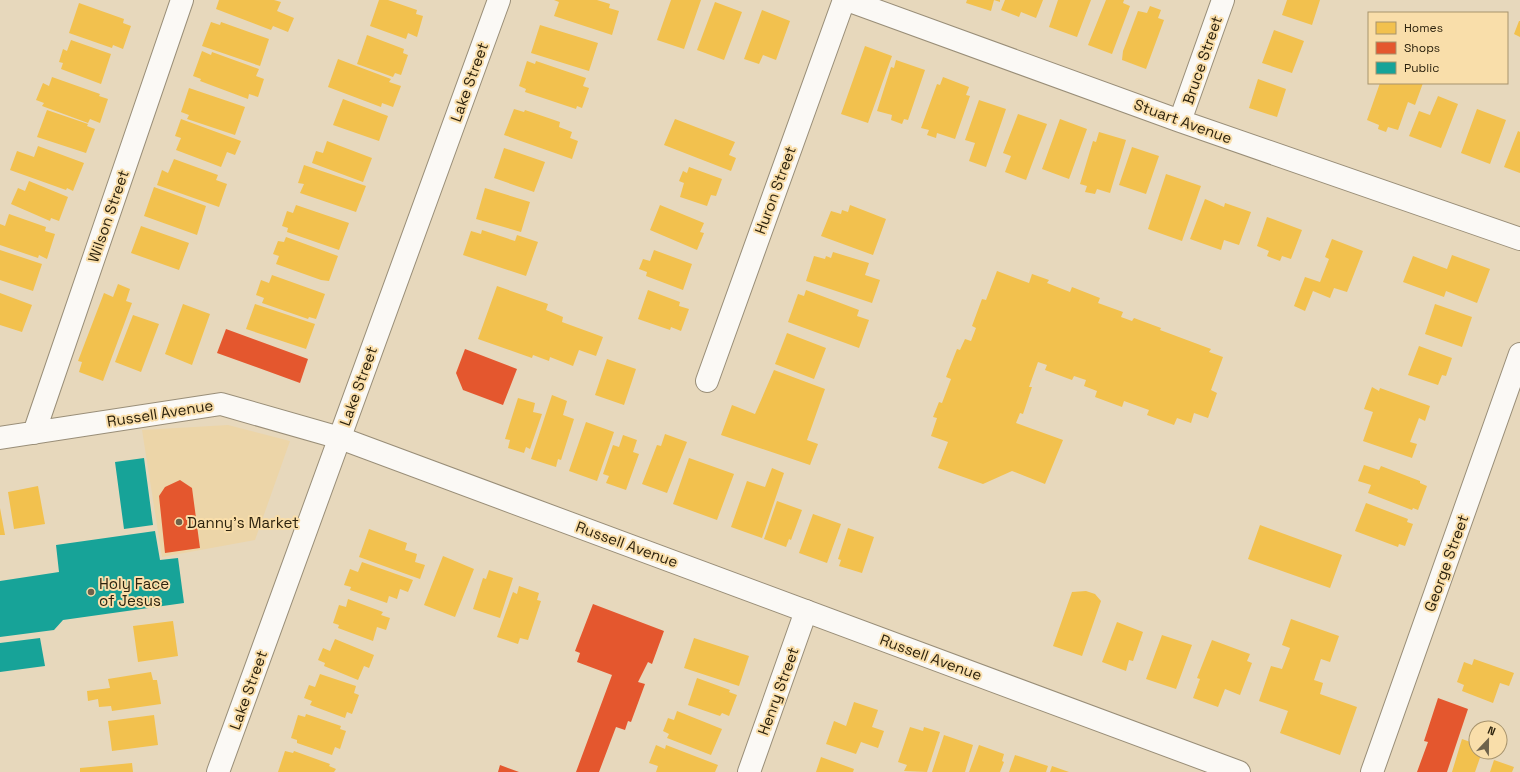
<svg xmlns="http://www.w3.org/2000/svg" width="1520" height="772" font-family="'Space Grotesk',sans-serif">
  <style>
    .built { fill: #ecd5a8 }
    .homes { fill: #f2c14e }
    .shops { fill: #e4572e }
    .public { fill: #17a398 }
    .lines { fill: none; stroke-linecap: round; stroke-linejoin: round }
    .minor-casing { stroke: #998e78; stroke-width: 24 }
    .tertiary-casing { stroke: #998e78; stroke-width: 24 }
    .secondary-casing { stroke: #998e78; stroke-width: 24 }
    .minor { stroke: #fbf9f5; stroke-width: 22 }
    .tertiary { stroke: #fbf9f5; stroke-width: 22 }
    .secondary { stroke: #fbf9f5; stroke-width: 22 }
    .poi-dot { fill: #6e624b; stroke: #f9deaa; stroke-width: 1.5 }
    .labels { text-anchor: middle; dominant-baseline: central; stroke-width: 4; stroke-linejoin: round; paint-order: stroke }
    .street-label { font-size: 15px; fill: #2d230e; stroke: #f9deaa }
    .poi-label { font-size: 15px; fill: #2d230e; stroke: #f9deaa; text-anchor: start }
  </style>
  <rect width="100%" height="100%" fill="#e7d8bc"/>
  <path class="built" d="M228 425 290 441 255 540 162 557 142 430Z"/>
  <path class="homes" d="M219 0H274L281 2 277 11 294 18 288 32 273 26 271 30 216 9Z
    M379 0H388L417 10 416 14 423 16 417 37 408 33 406 39 370 26Z
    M554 0H597L610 4 609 8 619 11 612 35 554 16 559 2Z
    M671 0H701L684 49 657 40Z
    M967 0H1000V2L994 0 991 11 966 3Z
    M1005 0H1043L1036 18 1021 12 1019 17 1001 10Z
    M1058 0H1091L1077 37 1049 27Z
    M1106 0H1124L1123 3 1130 6 1112 54 1088 45Z
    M1287 0H1320L1312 25 1282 15Z
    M715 2 742 12 724 60 697 50Z
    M79 3 124 19 123 23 131 26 123 49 113 45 112 48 69 33Z
    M1150 6 1161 10 1158 18 1164 20 1146 69 1122 60 1123 51 1138 11 1147 13Z
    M762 10 790 21 776 60 763 55 759 64 744 59Z
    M1519 21H1520V37L1514 34Z
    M211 22 220 25 221 22 269 39 260 66 202 46Z
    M540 25 598 43 589 71 531 53Z
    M1274 30 1304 41 1292 73 1262 63Z
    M367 35 404 49 403 53 408 55 401 75 395 73 393 77 357 64Z
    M71 40 111 54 101 84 61 69 63 63 59 62 63 49 67 51Z
    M865 46 892 56 868 123 841 114Z
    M202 51 211 55 212 52 259 69 256 76 264 79 258 97 249 94 248 99 200 81 201 79 193 76Z
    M338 59 391 79 389 82 401 86 393 107 382 103 381 107 328 87Z
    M896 60 925 70 908 120 904 119 902 124 891 120 892 115 877 111 891 67 894 68Z
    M527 61 535 64 536 61 586 78 583 86 589 88 582 108 577 106 576 109 525 92 526 89 519 86Z
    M52 77 100 94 99 96 108 99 100 123 90 119 88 123 42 106 44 103 36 100 43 83 49 86Z
    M943 77 969 87 966 95 970 96 955 139 937 133 936 138 927 135 929 130 921 128 937 84 940 85Z
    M1258 79 1286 89 1277 117 1249 108Z
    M1380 83H1423L1415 105 1408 102 1398 130 1388 127 1386 132 1378 129 1379 125 1367 120Z
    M189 88 245 107 235 135 187 119 189 115 181 112Z
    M1438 96 1458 104 1441 148 1409 136 1419 111 1430 115Z
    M343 99 388 116 379 141 333 125Z
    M979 100 1006 109 986 167 969 161 975 143 965 140Z
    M514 109 524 112 525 110 560 122 559 127 572 132 570 138 578 141 572 159 504 135Z
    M1477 109 1506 120 1490 164 1461 153Z
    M47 110 88 124 87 126 95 129 86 153 37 137Z
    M1018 114 1047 124 1026 180 1005 172 1011 156 1003 153Z
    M181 119 241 141 235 155 227 152 221 167 176 150 181 138 175 136Z
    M675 119 735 142 729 155 736 158 731 171 664 145Z
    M1060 119 1087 129 1069 179 1042 169Z
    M1518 131 1520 132V173L1504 167Z
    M1099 132 1126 140 1110 193 1097 189 1095 194 1085 192 1087 186 1080 184 1093 141 1096 142Z
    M327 141 372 158 363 182 312 163 316 151 323 153Z
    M38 146 84 163 73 191 67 188 66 190 10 170 17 151 34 157Z
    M1132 147 1159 156 1146 194 1119 185Z
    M504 148 545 162 534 192 494 178Z
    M174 159 218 175 216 180 227 184 219 207 157 185 162 170 168 173Z
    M304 165 366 186 356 212 300 193 304 184 298 183Z
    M689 167 722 179 716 196 711 195 707 206 680 197 684 183 679 181 683 171 687 173Z
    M1166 174 1201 186 1182 241 1148 229Z
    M29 181 68 197 59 221 51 218 50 221 11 204 18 188 25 191Z
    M154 187 206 206 197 235 144 216Z
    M485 188 530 202 521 232 476 219Z
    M1205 199 1224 207 1225 203 1251 212 1239 245 1224 240 1221 250 1190 239Z
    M296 205 349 223 339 250 287 232 288 228 282 226 287 211 293 213Z
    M660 205 704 223 700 232 704 233 697 250 650 230Z
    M850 205 886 219 873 255 821 236 831 211 841 214 842 210 848 212Z
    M9 214 46 227 45 231 55 234 47 259 39 255 38 258 0 245V224L5 226Z
    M1267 217 1302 230 1291 259 1282 256 1280 261 1267 256 1269 251 1257 246Z
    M141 226 189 243 179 270 131 253Z
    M482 230 515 241 517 235 538 242 526 276 463 255 471 231 481 234Z
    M286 237 338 256 329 281 321 280 276 264 279 256 273 254 278 241 284 242Z
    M1332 239 1363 251 1347 292 1334 288 1330 298 1313 291 1305 311 1294 306 1305 277 1320 282 1329 259 1325 257Z
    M0 250 42 264 33 291 0 280Z
    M654 250 692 264 683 290 646 276 647 272 639 269 643 259 650 261Z
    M833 252 869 263 865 275 880 280 872 303 806 281 814 256 825 259 826 256 831 258Z
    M1452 255 1490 269 1477 303 1446 291 1444 297 1403 282 1413 256 1447 269Z
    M997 271 1029 283 1032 274 1049 280 1047 283 1070 292 1072 287 1100 298 1098 303 1123 312 1121 317 1132 321 1134 318 1161 328 1160 330 1211 349 1209 352 1223 357 1211 390 1217 393 1208 418 1194 413 1191 423 1177 418 1174 425 1147 415 1149 410 1124 401 1122 407 1095 397 1097 391 1084 386 1086 380 1074 376 1072 380 1045 370 1047 365 1038 362 1029 387H1032L1023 414 1020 413 1016 423 1063 440 1045 484 1012 471 983 484 938 468 948 442 931 436 937 418 933 417 939 402 942 403 951 379 946 377 957 349 960 350 965 339 971 341 976 328 972 326 982 299 986 300Z
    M272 275 325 294 316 319 309 317 308 319 262 303 264 298 256 295 261 280 269 283Z
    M118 284 130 289 126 301 132 303 103 381 79 372 82 362 78 361 104 293 113 297Z
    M497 286 548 304 546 310 563 317 562 322 603 337 596 356 579 350 573 366 550 357 549 361 533 355 532 358 478 339Z
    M648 290 680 302 679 306 689 309 681 331 671 327 670 330 638 319Z
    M806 290 859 310 857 316 869 320 859 348 788 322 798 294 804 296Z
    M0 293 32 305 22 332 0 325Z
    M183 304 210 314 192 365 165 354Z
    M255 304 315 324 306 349 246 329Z
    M1435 304 1472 317 1462 347 1425 334Z
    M133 315 159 324 141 372 115 362Z
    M787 333 826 348 814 379 775 364Z
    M1419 346 1452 358 1446 376 1442 375 1438 385 1408 375Z
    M607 359 636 369 624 405 595 395Z
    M774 370 825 389 807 440 818 444 810 465 721 435 732 405 755 414Z
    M1372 387 1379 391 1380 388 1430 406 1425 421 1419 418 1410 442 1417 444 1412 458 1363 441 1373 412 1364 409Z
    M552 395 567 401 563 415 574 419 561 460 558 459 556 467 531 459Z
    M518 398 535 403 533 412 542 414 530 449 526 447 524 453 508 448 510 440 505 439Z
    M586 422 614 432 597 481 569 471Z
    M665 434 687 442 667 493 642 484 657 445 661 446Z
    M623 435 637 440 633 452 639 454 626 490 606 483 609 476 603 474 613 445 619 447Z
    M689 458 734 474 717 520 673 504Z
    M1364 465 1379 470 1381 466 1420 481V483L1427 486 1418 510 1413 508 1412 510 1368 493 1371 485 1358 481Z
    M772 468 784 473 762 538 731 527 747 481 765 487Z
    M38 486 45 524 14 529 8 492Z
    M777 501 802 510 791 540 789 539 786 547 764 539Z
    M1366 503 1408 519 1407 522 1413 524 1405 546 1399 544 1398 547 1355 531Z
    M0 508 5 535H0Z
    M813 514 841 524 827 563 799 553Z
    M1260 525 1342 555 1330 588 1248 559Z
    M848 528 874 537 862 573 839 566 841 560 838 559Z
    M369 529 407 543 405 550 417 554 415 562 425 565 420 579 359 557Z
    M443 556 474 569 455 617 424 605Z
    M362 562 413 580 408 592 400 589 397 599 389 596 387 603 350 590 351 587 344 585 350 569 358 572Z
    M489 570 513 578 500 618 473 609 483 578 486 579Z
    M519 586 539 593 537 600 541 601 528 640 520 638 518 644 497 637 513 592 517 594Z
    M1086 591 1095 594 1101 601 1082 656 1053 646 1072 592Z
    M348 599 383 612 381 615 390 618 386 630 377 627 373 641 338 628 339 625 333 623 339 605 346 607Z
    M1291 619 1339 636 1330 662 1321 659 1314 680 1323 683 1320 694 1357 707 1340 755 1280 733 1288 711 1259 701 1271 666 1282 669 1290 648 1282 645Z
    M173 621 178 656 138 662 133 626Z
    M1117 622 1143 632 1133 661 1129 660 1126 671 1102 662Z
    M1162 635 1192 645 1176 689 1146 679Z
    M694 638 749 656 739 686 684 668Z
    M335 639 374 655 369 668 364 666 358 680 324 666 325 663 318 660 323 648 330 651Z
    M1212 640 1250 654 1247 661 1252 663 1240 695 1225 689 1218 707 1193 698 1200 679 1197 678Z
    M1474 659 1514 673 1509 686 1500 683 1493 703 1462 691 1464 685 1457 682 1464 662 1472 665Z
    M151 672 153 680H157L161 704 112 711 111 706 99 707 98 699 88 701 87 691 110 688 108 679Z
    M320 674 356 686 354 693 359 695 352 714 347 712 345 718 310 705 312 701 304 698 309 685 315 687Z
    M697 678 730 690 729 692 737 695 729 716 722 713 720 716 688 705Z
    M854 702 878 710 872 727 884 731 878 748 861 742 856 754 826 744 834 721 846 726Z
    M677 711 722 729 711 755 667 738 669 734 663 731 668 718 674 720Z
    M306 714 341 726 340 729 346 731 340 749 335 747 332 755 297 743V740L291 738 298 715 305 717Z
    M154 715 158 745 112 751 108 721Z
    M910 727 923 731 924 727 940 732 927 772 904 771 907 765 898 762Z
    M944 735 973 745 965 772H932Z
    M1462 739 1476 744V752H1482L1475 772H1452Z
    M656 745 665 749 666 745 718 765 715 772H656L658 766 649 763Z
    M979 745 1004 754 1002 761 1004 762 1000 772H969Z
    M285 751 293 753 294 751 330 764 329 766 336 769 334 772H278Z
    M1015 755 1048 766 1046 772H1009Z
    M821 757 854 769 853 772H816Z
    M1494 760 1514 767 1512 772H1490Z
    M132 763 133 772H80V768Z
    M1052 766 1069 772H1050Z"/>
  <path class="shops" d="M226 329 308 359 300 383 217 353Z
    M465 349 517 369 503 405 463 390 456 373Z
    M180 480 192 488 200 548 165 553 159 496 165 487Z
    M593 604 664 631 652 664 648 662 638 682 645 684 631 722 628 721 625 730 616 727 599 772H576L612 675 577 662 580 653 575 651Z
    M1438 698 1468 709 1447 772H1417L1428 742 1424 741Z
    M500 765 519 772H498Z"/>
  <path class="public" d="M144 458 153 525 124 529 115 462Z
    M155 531 160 560 178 558 184 603 63 620 54 630 0 637V581L59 572 56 545Z
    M40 638 45 666 0 672V643Z"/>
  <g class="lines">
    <g class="minor-casing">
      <path id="minor" d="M847 0 1180 121 1520 239
        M1180 121 1223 0
        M707 381 844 0
        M34 433 182 0
        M0 438 221 404 340 438
        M749 772 806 611
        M1372 772 1520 354"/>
    </g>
    <g class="tertiary-casing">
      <path id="tertiary" d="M340 438 1239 772"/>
    </g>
    <g class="secondary-casing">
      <path id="secondary" d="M218 772 499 0"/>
    </g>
    <use href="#minor" class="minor"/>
    <use href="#tertiary" class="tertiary"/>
    <use href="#secondary" class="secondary"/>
  </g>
  <g class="poi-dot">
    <circle cx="179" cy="522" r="4"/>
    <circle cx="91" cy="592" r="4"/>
  </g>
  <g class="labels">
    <g class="street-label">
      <text transform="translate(1202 60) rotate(-71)">Bruce Street</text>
      <text transform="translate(469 82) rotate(-70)">Lake Street</text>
      <text transform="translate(1183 121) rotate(20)">Stuart Avenue</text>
      <text transform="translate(775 190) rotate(-70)">Huron Street</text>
      <text transform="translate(108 216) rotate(-71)">Wilson Street</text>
      <text transform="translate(358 386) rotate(-70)">Lake Street</text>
      <text transform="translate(160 413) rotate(-9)">Russell Avenue</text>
      <text transform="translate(627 544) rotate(20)">Russell Avenue</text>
      <text transform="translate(1446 563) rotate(-70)">George Street</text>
      <text transform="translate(931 657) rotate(20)">Russell Avenue</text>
      <text transform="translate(248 690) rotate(-70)">Lake Street</text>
      <text transform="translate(778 691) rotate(-70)">Henry Street</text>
    </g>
    <g class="poi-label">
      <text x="187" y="522">Danny's Market</text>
      <text x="99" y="583">Holy Face<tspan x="99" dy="17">of Jesus</tspan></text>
    </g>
  </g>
  <rect x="1368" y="12" width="140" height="72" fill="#f9deaa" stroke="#a7936c"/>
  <rect x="1376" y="22" width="20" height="12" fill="#f2c14e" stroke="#a7936c"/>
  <text x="1404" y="32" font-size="12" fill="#2d230e">Homes</text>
  <rect x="1376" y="42" width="20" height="12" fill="#e4572e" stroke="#a7936c"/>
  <text x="1404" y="52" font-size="12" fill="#2d230e">Shops</text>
  <rect x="1376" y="62" width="20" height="12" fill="#17a398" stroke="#a7936c"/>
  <text x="1404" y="72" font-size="12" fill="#2d230e">Public</text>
  <g transform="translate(1488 740) rotate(22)"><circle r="19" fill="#f9deaa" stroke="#a7936c"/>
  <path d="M0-3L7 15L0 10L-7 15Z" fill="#6e624b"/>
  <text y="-6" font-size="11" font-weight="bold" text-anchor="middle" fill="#2d230e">N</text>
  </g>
</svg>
